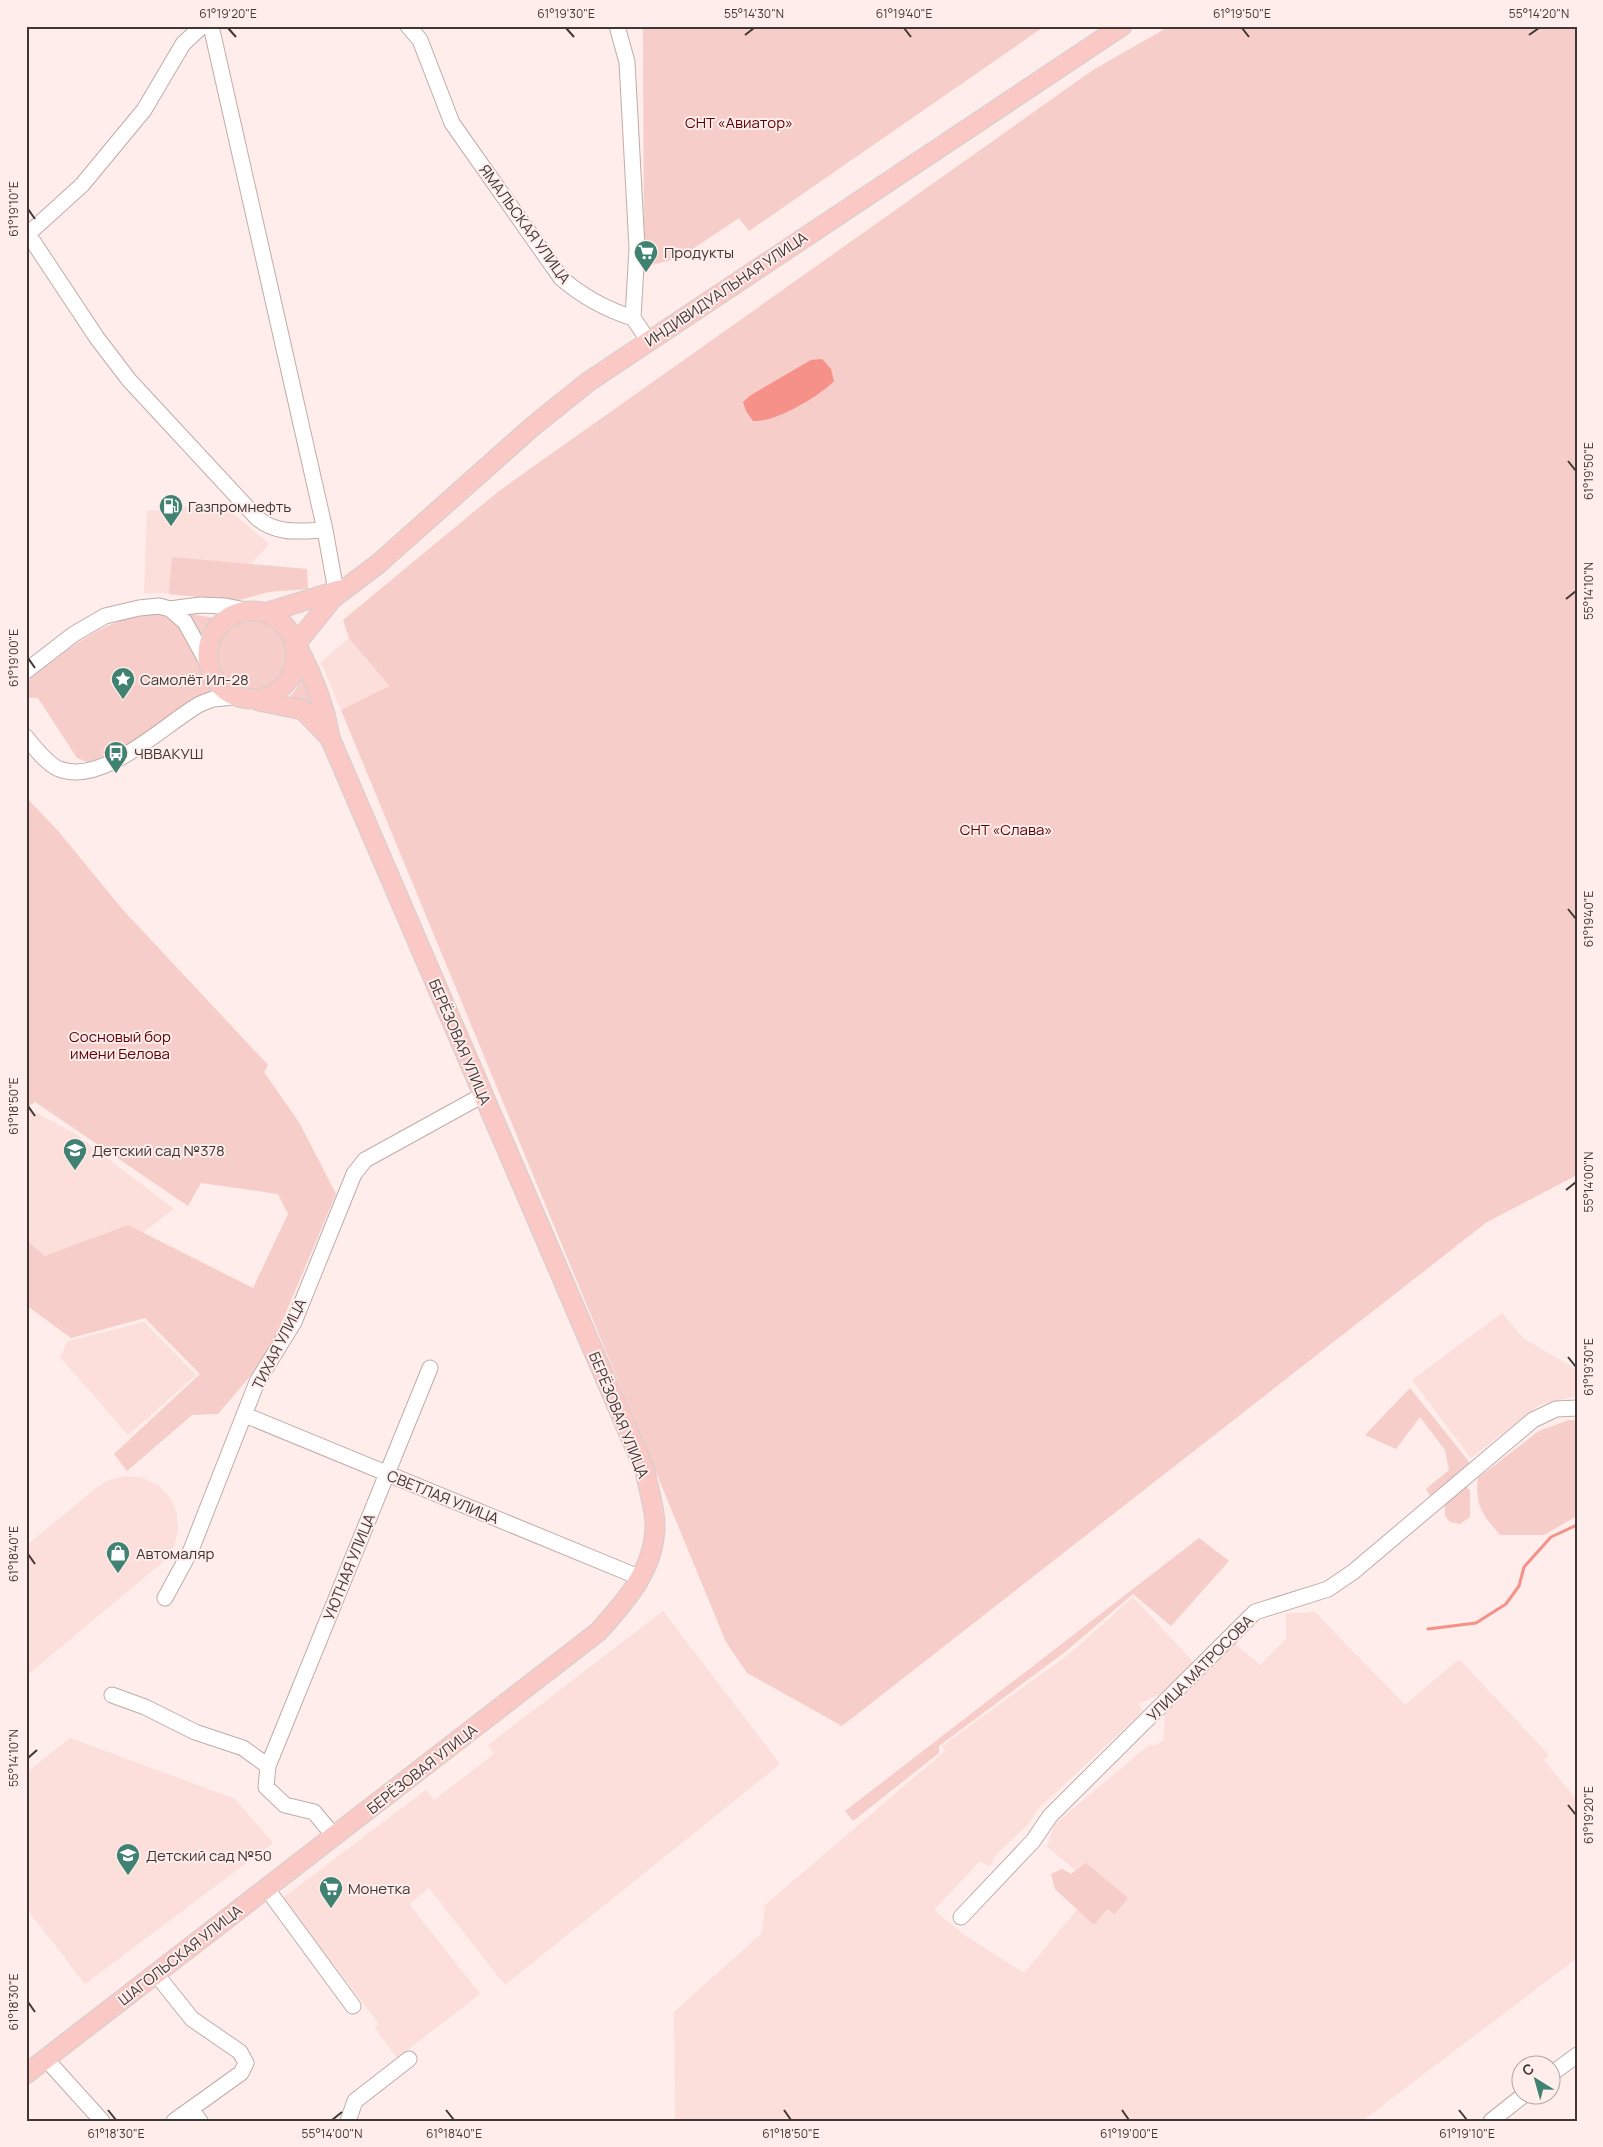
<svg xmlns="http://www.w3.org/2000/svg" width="1603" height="2147" font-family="Manrope,sans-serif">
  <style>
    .built { fill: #fcdedb }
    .green { fill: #f6cdc8 }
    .water { fill: #f69189 }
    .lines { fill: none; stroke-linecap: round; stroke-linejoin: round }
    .stream { stroke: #f69189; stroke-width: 3 }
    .minor-casing { stroke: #c0acaa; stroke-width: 17 }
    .major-casing { stroke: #d1cfcf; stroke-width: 21 }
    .minor { stroke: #fff; stroke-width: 15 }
    .major { stroke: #fac9c5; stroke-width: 19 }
    .ticks { fill: none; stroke: #3f3736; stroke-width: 2 }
    .labels { text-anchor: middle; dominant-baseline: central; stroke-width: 4; stroke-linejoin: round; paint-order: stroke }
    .park-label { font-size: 15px; fill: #5d0007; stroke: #feedeb }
    .street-label { font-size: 15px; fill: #3f3736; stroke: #feedeb }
    .poi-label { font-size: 15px; fill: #3f3736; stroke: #feedeb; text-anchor: start }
    .neatline { fill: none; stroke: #3f3736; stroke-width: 2 }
    .ticks-label { font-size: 12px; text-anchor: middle; fill: #3f3736 }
  </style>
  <rect width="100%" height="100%" fill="#feedeb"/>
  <path class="built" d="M221 503 269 544 225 593H144L147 511Z
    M349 638 389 687 341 710 321 662Z
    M29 1109 74 1133 174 1209 51 1301 26 1273V1111Z
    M1502 1313 1524 1339 1576 1369 1577 1396 1539 1405 1471 1458 1412 1380Z
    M144 1322 196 1375 128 1435 60 1357 68 1341Z
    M126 1476 143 1478 159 1486 170 1498 177 1514 178 1530 174 1546 164 1561 26 1676V1546L95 1489 109 1480Z
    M1133 1597 1195 1664 1166 1691 1138 1704 1143 1711 1037 1810 1029 1823 993 1858 994 1861 989 1866 980 1861 934 1910 963 1934 1024 1973 1096 1887 1047 1847 1054 1825 1150 1744 1154 1746 1164 1740 1165 1713 1234 1643 1260 1665 1286 1639V1614L1315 1612 1405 1705 1459 1659 1549 1755 1544 1760 1577 1800V1958L1362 2121H675L674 2012 762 1933 765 1905 945 1751 942 1746 1072 1652Z
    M663 1611 780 1764 505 1985 429 1888 409 1904 480 1994 397 2058 375 2028 379 2024 333 1963 327 1966 289 1915 283 1898 426 1790 434 1800 494 1754 488 1745Z
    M70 1738 235 1799 273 1843 85 1984 26 1908V1773Z"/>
  <path class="green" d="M643 26H1045L749 231 739 218 679 258 644 267Z
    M1170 26H1577V1175L1487 1222 842 1726 747 1673 726 1642 341 710 389 686 349 638 343 620 499 491 1093 70Z
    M172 557 307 569 308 589 269 592 236 601 169 594Z
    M181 612 214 618 204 628 199 644Z
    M160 613 177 620 191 639 211 691 187 704 106 762C95 764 87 763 77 758L38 698H26V682C58 658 89 629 129 618 139 616 150 615 160 613Z
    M216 656a37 37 0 1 1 74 0a37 37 0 1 1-74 0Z
    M301 676 317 715 286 701 296 689Z
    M26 797 59 832 123 910 268 1065 264 1072 300 1124 336 1194 268 1355 218 1414 192 1415 127 1471 114 1454 200 1374 145 1318 71 1338 26 1305V1240L45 1256 128 1225 253 1288 288 1214 278 1194 201 1183 188 1206 35 1102 26 1108Z
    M1410 1388 1470 1463 1430 1496 1426 1489 1449 1470 1445 1450 1420 1417 1396 1449 1365 1435Z
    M1569 1420H1577V1516L1544 1535H1500C1482 1514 1475 1506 1478 1478L1539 1431Z
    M1465 1484 1470 1491V1517L1460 1524 1450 1522 1445 1516V1501Z
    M1199 1538 1229 1561 1171 1626 1133 1594 1065 1652 939 1746V1753L853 1821 845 1811Z
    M1086 1863 1128 1898 1115 1914 1107 1909 1094 1925 1055 1889 1051 1874 1062 1869 1071 1874Z"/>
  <path class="water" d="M822 359 831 369 834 381C820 396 774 423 753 421L746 411 743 402 751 395 811 360Z"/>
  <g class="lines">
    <path class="stream" d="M1428 1629 1476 1623 1506 1604 1519 1586 1524 1567 1551 1537 1577 1525"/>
    <g class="minor-casing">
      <path id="minor" d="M202 26 183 44 144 110 82 185 28 234 97 338 129 380 257 518C277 535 300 531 325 530
        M211 26 325 530 336 591
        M408 26 420 40 452 123 561 278C583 297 605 309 633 318L637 248 627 62 617 26
        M633 318 648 340
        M170 609 185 622 208 664
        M26 671 74 634 105 616 139 608 159 606 170 609 200 605 225 606 251 611
        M26 737C34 747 47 764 59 769 104 786 163 725 200 704L213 699 235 697
        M245 1415 641 1578
        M165 1598 191 1550 257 1382 294 1322 354 1174 365 1160 483 1095
        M112 1695 145 1707 195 1732 243 1748 268 1766 266 1787 285 1805 314 1812 334 1836
        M268 1766 430 1368
        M267 1889 353 2006
        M961 1917 1033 1841 1050 1816 1255 1612 1328 1589 1353 1572 1533 1420 1556 1409 1577 1408
        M156 1974 192 2019 240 2052 246 2063 241 2073 174 2121
        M46 2059 102 2121
        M1550 2075 1577 2055
        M191 2109 200 2121
        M348 2121 355 2101 409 2059
        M1491 2121 1525 2094"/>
    </g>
    <g class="major-casing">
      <path id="major" d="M208 655a44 44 0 1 1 88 0a44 44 0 1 1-88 0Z
        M265 613 339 590
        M296 644 333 598 378 564 532 427 588 382 1122 26
        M259 701 303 710 330 738
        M26 2074 598 1632C626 1601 655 1569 655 1525 655 1508 648 1488 645 1471L330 738C325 704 312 674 296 644"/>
    </g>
    <use href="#minor" class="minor"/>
    <use href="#major" class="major"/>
  </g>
  <path class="ticks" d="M228 28 236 37M566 28 574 37M904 28 911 37M1242 28 1249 37M745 35 754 28M1529 35 1539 28M28 209 35 219M1568 461 1576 471M1566 599 1576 591M28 658 35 668M1568 909 1576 919M28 1106 35 1116M1566 1190 1576 1182M1568 1357 1576 1367M28 1554 35 1564M28 1758 37 1750M1568 1805 1576 1815M28 2002 35 2012M108 2110 116 2120M446 2110 454 2120M784 2110 791 2120M1122 2110 1129 2120M1459 2110 1467 2120M332 2120 342 2112"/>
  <defs>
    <g id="supermarket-pin" transform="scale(1.25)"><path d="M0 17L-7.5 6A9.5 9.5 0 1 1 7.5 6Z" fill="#408271" stroke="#feedeb"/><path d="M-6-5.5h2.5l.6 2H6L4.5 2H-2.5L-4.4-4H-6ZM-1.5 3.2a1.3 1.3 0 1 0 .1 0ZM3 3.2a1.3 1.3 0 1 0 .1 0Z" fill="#fff"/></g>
    <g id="fuel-pin" transform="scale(1.25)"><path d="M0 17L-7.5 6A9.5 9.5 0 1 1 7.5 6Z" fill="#408271" stroke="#feedeb"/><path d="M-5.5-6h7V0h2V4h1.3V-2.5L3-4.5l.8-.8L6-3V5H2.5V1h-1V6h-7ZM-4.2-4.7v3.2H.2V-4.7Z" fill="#fff"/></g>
    <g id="sight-pin" transform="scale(1.25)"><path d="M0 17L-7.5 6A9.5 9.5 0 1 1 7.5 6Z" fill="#408271" stroke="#feedeb"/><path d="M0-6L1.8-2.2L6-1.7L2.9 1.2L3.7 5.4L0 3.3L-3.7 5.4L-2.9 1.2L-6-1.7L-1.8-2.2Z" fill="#fff"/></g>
    <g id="bus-pin" transform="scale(1.25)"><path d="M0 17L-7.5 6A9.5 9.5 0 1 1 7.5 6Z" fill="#408271" stroke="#feedeb"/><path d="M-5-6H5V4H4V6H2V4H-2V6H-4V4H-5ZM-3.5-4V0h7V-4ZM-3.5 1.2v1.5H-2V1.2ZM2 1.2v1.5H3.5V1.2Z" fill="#fff"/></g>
    <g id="school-pin" transform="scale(1.25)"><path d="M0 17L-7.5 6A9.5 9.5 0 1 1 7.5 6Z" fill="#408271" stroke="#feedeb"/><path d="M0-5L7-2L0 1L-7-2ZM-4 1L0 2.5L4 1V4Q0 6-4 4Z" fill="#fff"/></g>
    <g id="shop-pin" transform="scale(1.25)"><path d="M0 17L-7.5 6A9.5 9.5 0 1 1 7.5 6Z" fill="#408271" stroke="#feedeb"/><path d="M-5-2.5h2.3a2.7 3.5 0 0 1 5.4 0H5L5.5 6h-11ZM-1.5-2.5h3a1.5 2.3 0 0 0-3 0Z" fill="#fff"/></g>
  </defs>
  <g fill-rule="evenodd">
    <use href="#supermarket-pin" x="646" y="252"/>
    <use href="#fuel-pin" x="171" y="506"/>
    <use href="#sight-pin" x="123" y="679"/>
    <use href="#bus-pin" x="116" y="753"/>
    <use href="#school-pin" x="75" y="1150"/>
    <use href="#shop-pin" x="118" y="1553"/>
    <use href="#school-pin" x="128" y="1855"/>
    <use href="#supermarket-pin" x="331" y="1888"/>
  </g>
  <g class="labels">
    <g class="park-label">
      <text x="739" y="122">СНТ «Авиатор»</text>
      <text x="1006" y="829">СНТ «Слава»</text>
      <text x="120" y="1036">Сосновый бор<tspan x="120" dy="17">имени Белова</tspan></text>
    </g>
    <g class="street-label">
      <text transform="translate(525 224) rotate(54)">ЯМАЛЬСКАЯ УЛИЦА</text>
      <text transform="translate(726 289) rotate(-34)">ИНДИВИДУАЛЬНАЯ УЛИЦА</text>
      <text transform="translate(460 1042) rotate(67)">БЕРЁЗОВАЯ УЛИЦА</text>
      <text transform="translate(279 1344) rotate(-63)">ТИХАЯ УЛИЦА</text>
      <text transform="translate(619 1415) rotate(68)">БЕРЁЗОВАЯ УЛИЦА</text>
      <text transform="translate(443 1497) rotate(22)">СВЕТЛАЯ УЛИЦА</text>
      <text transform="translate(349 1567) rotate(-68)">УЮТНАЯ УЛИЦА</text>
      <text transform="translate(1200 1668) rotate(-45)">УЛИЦА МАТРОСОВА</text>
      <text transform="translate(422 1769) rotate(-38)">БЕРЁЗОВАЯ УЛИЦА</text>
      <text transform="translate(180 1955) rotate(-38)">ШАГОЛЬСКАЯ УЛИЦА</text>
    </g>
    <g class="poi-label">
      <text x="664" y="252">Продукты</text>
      <text x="188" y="506">Газпромнефть</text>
      <text x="140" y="679">Самолёт Ил-28</text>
      <text x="134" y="753">ЧВВАКУШ</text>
      <text x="92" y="1150">Детский сад №378</text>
      <text x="136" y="1553">Автомаляр</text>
      <text x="146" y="1855">Детский сад №50</text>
      <text x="348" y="1888">Монетка</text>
    </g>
  </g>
  <rect width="1603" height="2147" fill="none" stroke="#feedeb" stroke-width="55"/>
  <g transform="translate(1536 2080) rotate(323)"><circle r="24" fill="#feedeb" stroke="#b2a4a3"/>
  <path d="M0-4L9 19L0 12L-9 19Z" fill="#408271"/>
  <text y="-8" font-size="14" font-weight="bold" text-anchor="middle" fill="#3f3736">С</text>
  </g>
  <rect x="28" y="28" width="1548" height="2092" class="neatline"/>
  <g class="ticks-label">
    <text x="228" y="18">61°19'20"E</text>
    <text x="566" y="18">61°19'30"E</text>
    <text x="754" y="18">55°14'30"N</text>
    <text x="904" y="18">61°19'40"E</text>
    <text x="1242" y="18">61°19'50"E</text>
    <text x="1539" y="18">55°14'20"N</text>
    <text transform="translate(14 209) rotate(-90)" y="4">61°19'10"E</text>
    <text transform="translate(1589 471) rotate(-90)" y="4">61°19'50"E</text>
    <text transform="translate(1589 591) rotate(-90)" y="4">55°14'10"N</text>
    <text transform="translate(14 658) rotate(-90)" y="4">61°19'00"E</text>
    <text transform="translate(1589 919) rotate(-90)" y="4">61°19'40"E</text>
    <text transform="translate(14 1106) rotate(-90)" y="4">61°18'50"E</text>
    <text transform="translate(1589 1182) rotate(-90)" y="4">55°14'00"N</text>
    <text transform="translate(1589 1367) rotate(-90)" y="4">61°19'30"E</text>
    <text transform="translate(14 1554) rotate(-90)" y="4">61°18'40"E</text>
    <text transform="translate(14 1758) rotate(-90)" y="4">55°14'10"N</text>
    <text transform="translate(1589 1815) rotate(-90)" y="4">61°19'20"E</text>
    <text transform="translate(14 2002) rotate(-90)" y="4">61°18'30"E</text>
    <text x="116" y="2138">61°18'30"E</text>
    <text x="332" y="2138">55°14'00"N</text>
    <text x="454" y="2138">61°18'40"E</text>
    <text x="791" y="2138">61°18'50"E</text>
    <text x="1129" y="2138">61°19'00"E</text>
    <text x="1467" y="2138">61°19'10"E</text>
  </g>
</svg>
